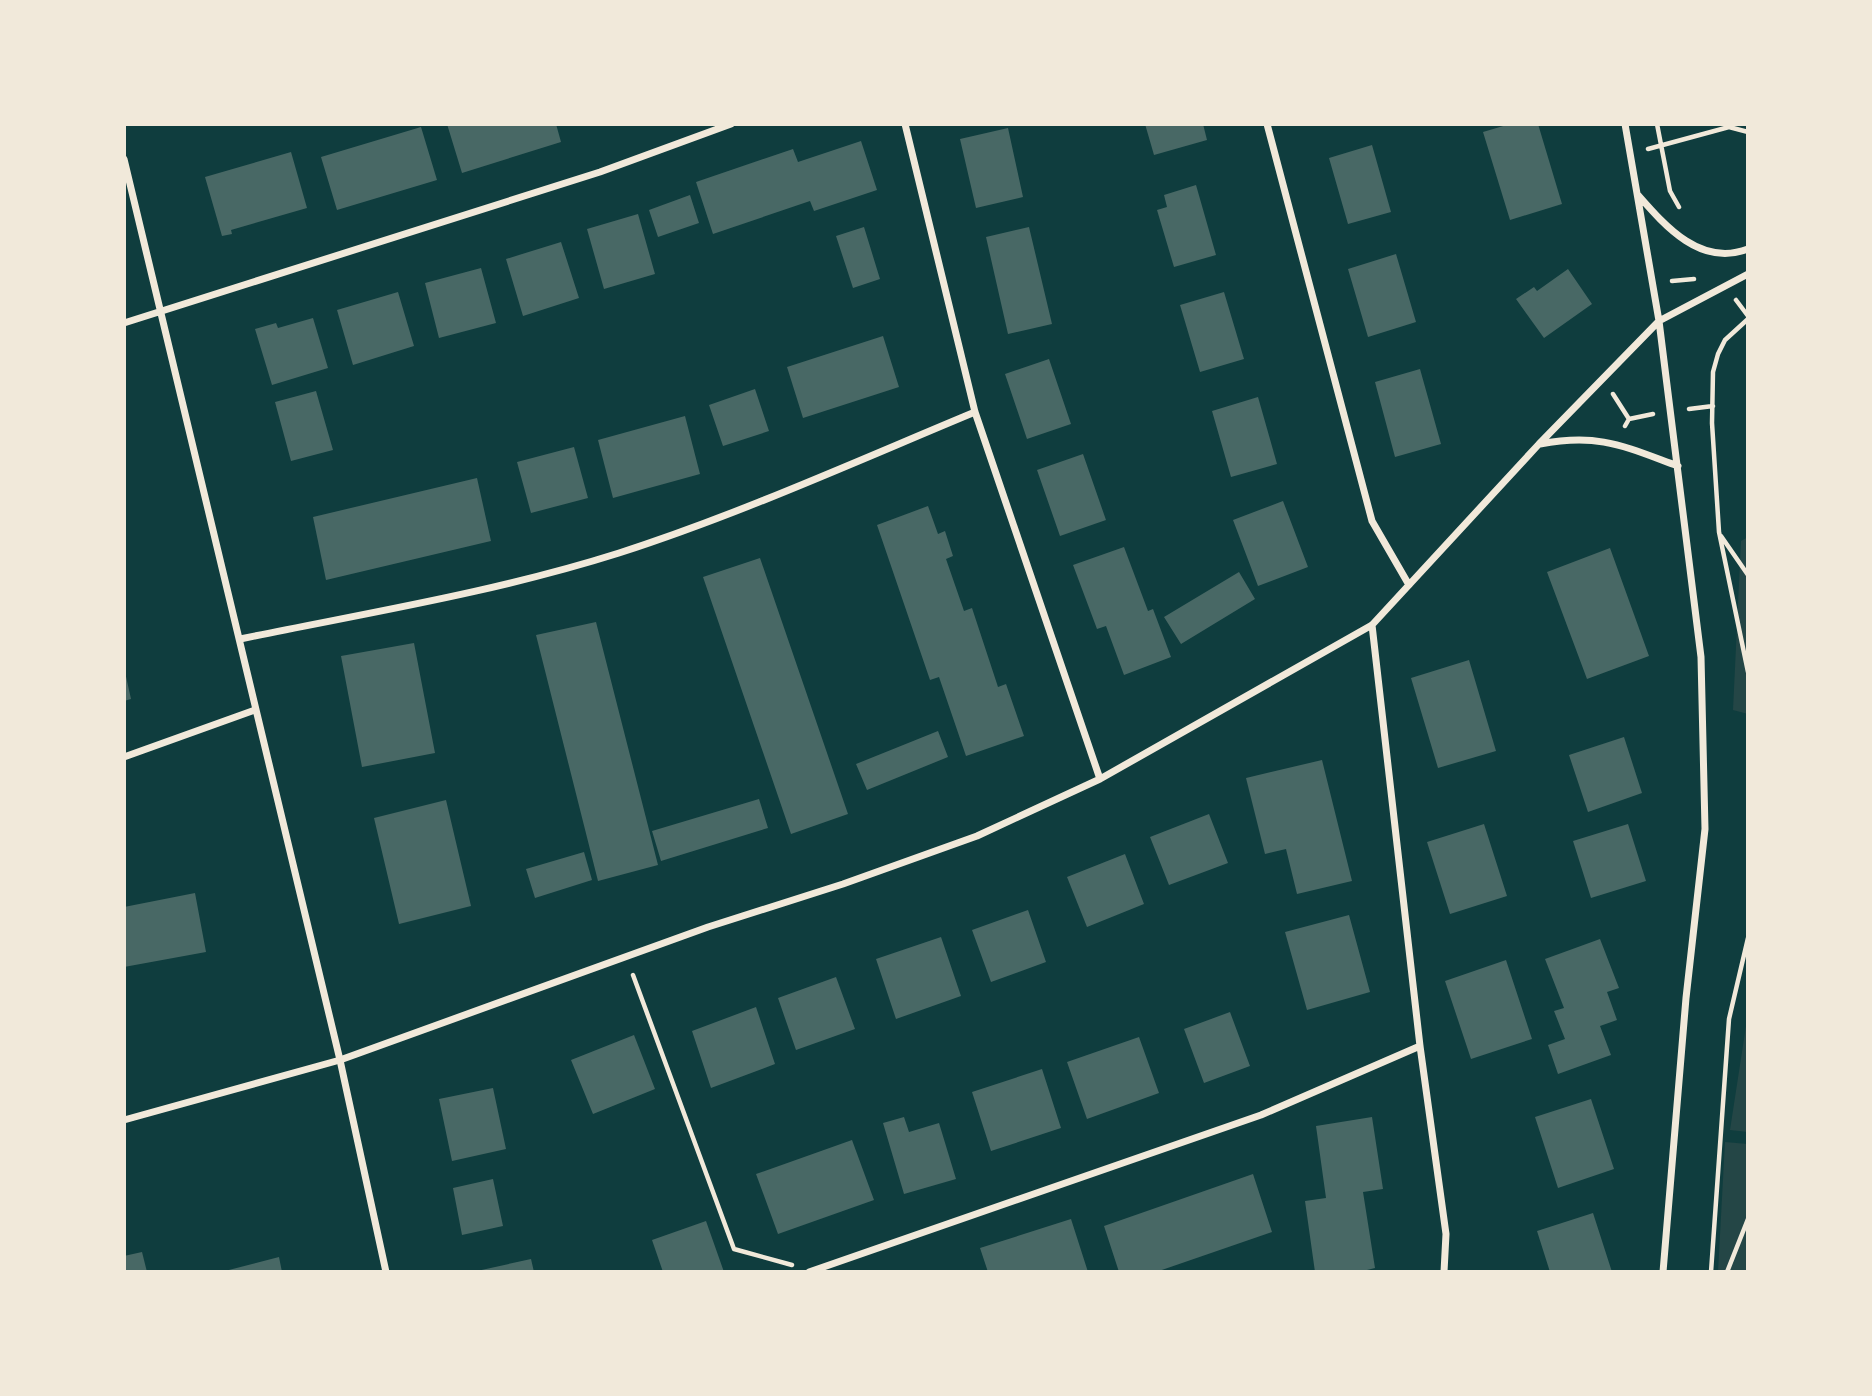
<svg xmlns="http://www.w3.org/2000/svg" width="1872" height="1396" font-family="'DejaVu Sans',sans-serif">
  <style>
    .green { fill: #244646 }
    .building { fill: #486865 }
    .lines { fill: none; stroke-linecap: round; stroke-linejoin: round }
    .path { stroke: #f1e9da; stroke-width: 4.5 }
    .minor { stroke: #f1e9da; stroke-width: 7 }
  </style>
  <rect width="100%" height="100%" fill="#0f3d3e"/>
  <path class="green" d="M1748 537V714L1733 710 1741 541Z
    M1748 1013V1132L1730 1130Z
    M1725 1142 1748 1144V1272H1718Z"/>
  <path class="building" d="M447 124H556L561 142 462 173Z
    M1145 124H1203L1207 140 1154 155Z
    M1510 124H1538L1562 204 1510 220 1483 132Z
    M421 127 437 180 337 210 321 157Z
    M1008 128 1023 197 976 208 960 139Z
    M861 141 877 190 814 211 810 201 713 234 696 182 793 149 798 162Z
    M1372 145 1391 212 1348 224 1329 158Z
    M291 152 307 208 231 230 232 234 222 236 205 177Z
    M1196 185 1216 255 1174 267 1157 210 1167 207 1164 195Z
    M690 195 699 223 658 237 649 210Z
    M638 214 655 274 604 289 587 229Z
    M864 227 880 279 853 288 836 236Z
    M1029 227 1052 324 1008 334 986 237Z
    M561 242 579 298 523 316 506 259Z
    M1396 254 1416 322 1368 337 1348 269Z
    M481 268 496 323 439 338 425 283Z
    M1568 269 1592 304 1544 338 1516 299 1534 287 1537 291Z
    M398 292 414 346 353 365 337 310Z
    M1224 292 1244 359 1200 372 1180 305Z
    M313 318 328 368 272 385 255 329 276 323 278 328Z
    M883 336 899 387 803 418 787 367Z
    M1049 359 1071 424 1027 439 1005 374Z
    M1420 369 1441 444 1395 457 1375 382Z
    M755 389 769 431 723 446 709 405Z
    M316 391 333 450 291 461 275 402Z
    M1258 397 1277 464 1231 477 1212 411Z
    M685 416 700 474 613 498 598 440Z
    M574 447 588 498 531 513 517 462Z
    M1083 454 1106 520 1060 536 1037 470Z
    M477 478 491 541 326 580 313 517Z
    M1283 501 1308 567 1258 586 1233 520Z
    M928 506 938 534 945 531 953 556 946 559 964 611 972 608 998 687 1006 684 1024 736 966 756 939 677 930 680 877 525Z
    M1124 547 1148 611 1153 609 1171 657 1124 675 1106 626 1097 629 1073 565Z
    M1610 548 1649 656 1587 679 1547 572Z
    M760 558 848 814 791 834 703 577Z
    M1239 572 1255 599 1181 644 1164 617Z
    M596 622 658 865 598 881 536 635Z
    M414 643 435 753 362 767 341 656Z
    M1469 660 1496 751 1438 768 1411 678Z
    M125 672 131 699 124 701V673Z
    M938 731 948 757 867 790 856 764Z
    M1624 737 1642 793 1588 812 1569 755Z
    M1322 760 1352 881 1297 894 1286 849 1265 854 1246 778Z
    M759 799 768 828 661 861 652 831Z
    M446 800 471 906 399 924 374 818Z
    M1209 814 1228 863 1169 885 1150 837Z
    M1484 824 1507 896 1450 914 1427 842Z
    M1628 824 1646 881 1591 898 1573 841Z
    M584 852 592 880 535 898 526 869Z
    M1125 854 1144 904 1087 927 1067 877Z
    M195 893 206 952 124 967V907Z
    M1028 910 1046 962 991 982 972 930Z
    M1349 915 1370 992 1307 1010 1285 932Z
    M941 937 961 996 896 1019 876 959Z
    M1600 939 1619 988 1607 992 1617 1020 1600 1026 1611 1055 1558 1074 1548 1045 1565 1039 1554 1011 1564 1008 1545 959Z
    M1506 960 1532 1039 1471 1059 1445 981Z
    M836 977 855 1029 796 1050 778 998Z
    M756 1007 775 1064 711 1088 692 1031Z
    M1230 1012 1250 1066 1204 1083 1184 1029Z
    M634 1035 655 1089 593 1114 571 1060Z
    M1139 1037 1159 1093 1087 1119 1067 1062Z
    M1042 1069 1061 1128 991 1151 972 1092Z
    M493 1088 506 1149 452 1161 439 1099Z
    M1591 1099 1614 1169 1558 1188 1535 1117Z
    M904 1117 909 1132 939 1123 956 1179 904 1194 883 1123Z
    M1372 1117 1383 1189 1363 1192 1375 1268 1359 1272H1315L1305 1201 1326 1198 1316 1126Z
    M852 1140 874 1200 778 1234 756 1174Z
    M1253 1174 1272 1232 1156 1272H1119L1104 1226Z
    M493 1179 503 1226 462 1235 453 1188Z
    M1593 1213 1612 1272H1550L1537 1231Z
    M1071 1219 1088 1272H988L980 1248Z
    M706 1221 724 1272H663L652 1240Z
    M142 1252 147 1272H124V1256Z
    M279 1257 282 1272H225V1271Z
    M531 1259 534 1272H477V1271Z"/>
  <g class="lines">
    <path class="path" d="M1657 124 1670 191 1679 207
      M1648 149 1729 127 1748 132
      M1672 281 1694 279
      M1736 300 1748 316
      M1748 319 1725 340 1718 354 1713 372 1712 423 1719 532 1748 672
      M1613 394 1629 419
      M1689 409 1713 406
      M1625 426 1629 419 1653 414
      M1721 536 1748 575
      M633 975 734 1249 792 1265
      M1711 1272 1729 1019 1748 938
      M1727 1272 1748 1219"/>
    <path class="minor" d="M905 124 975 412 1100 779
      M1267 124 1372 521 1409 585
      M1625 124 1659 321 1701 657 1705 829 1686 998 1663 1272
      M124 159 340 1060 386 1272
      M1638 195C1666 227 1701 267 1748 249
      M124 323 600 172 731 124
      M1540 444C1599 433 1623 446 1678 466
      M1372 625 1420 1046 1446 1234 1444 1272
      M240 639C366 613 496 592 619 553 740 514 857 461 975 412
      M124 757 255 710
      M124 1120 340 1060 708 927 843 884 977 836 1100 779 1372 625 1539 444 1659 321 1748 274
      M809 1272 1261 1115 1420 1046"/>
  </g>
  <rect width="1872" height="1396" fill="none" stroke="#f1e9da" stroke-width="252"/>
</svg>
